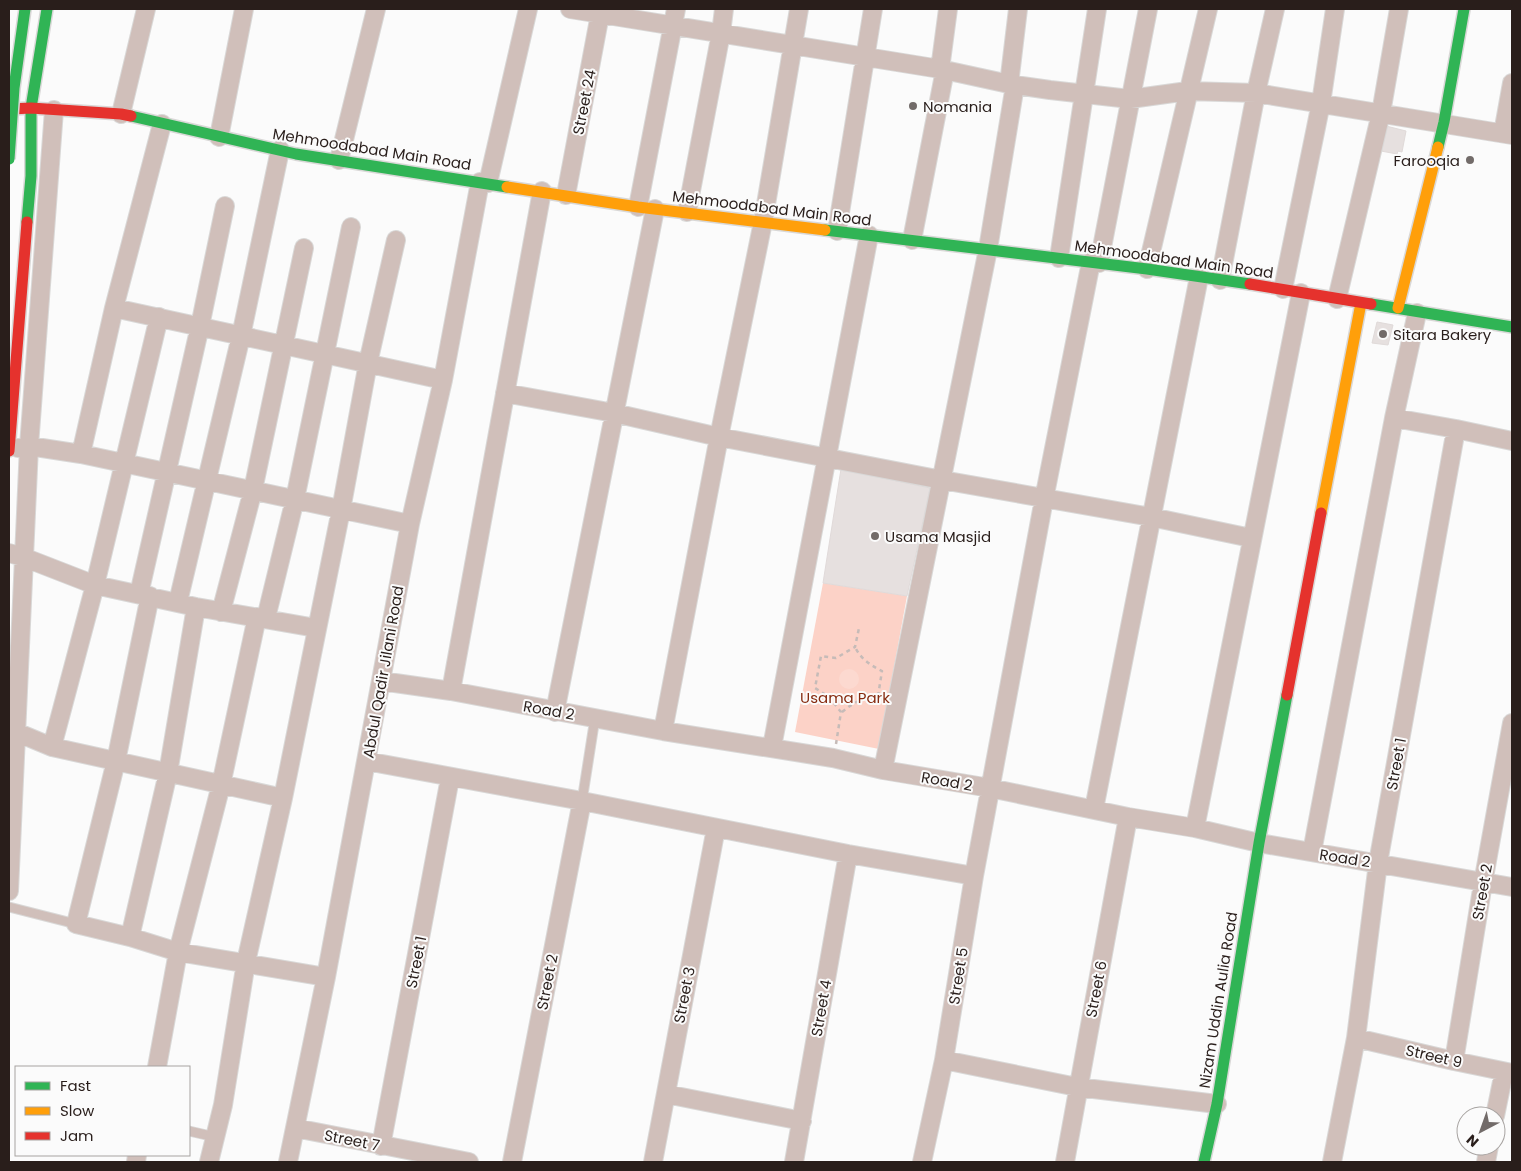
<svg xmlns="http://www.w3.org/2000/svg" width="1521" height="1171" font-family="Poppins,sans-serif">
  <style>
    .green { fill: #fcd2c7 }
    .water { fill: #fcd9d0 }
    .building { fill: #e6e0df; stroke: #e0dad9 }
    .lines { fill: none; stroke-linecap: round; stroke-linejoin: round }
    .lane-casing { stroke: #d9d8d7; stroke-width: 11 }
    .street-casing { stroke: #d9d8d7; stroke-width: 20 }
    .fast-casing { stroke: #d9d8d7; stroke-width: 14 }
    .slow-casing { stroke: #d9d8d7; stroke-width: 14 }
    .jam-casing { stroke: #d9d8d7; stroke-width: 14 }
    .path { stroke: #c6bbb8; stroke-width: 2.5; stroke-dasharray: 4 4; stroke-linecap: butt }
    .lane { stroke: #d0bfba; stroke-width: 9 }
    .street { stroke: #d0bfba; stroke-width: 18 }
    .fast { stroke: #30b455; stroke-width: 11 }
    .slow { stroke: #ff9f0a; stroke-width: 11 }
    .jam { stroke: #e5322d; stroke-width: 11 }
    .fast-bridge-casing { stroke: #d9d8d7; stroke-width: 14; stroke-linecap: butt }
    .fast-bridge { stroke: #30b455; stroke-width: 11 }
    .poi-dot { fill: #726b69; stroke: #fbfbfb; stroke-width: 2 }
    .labels { text-anchor: middle; dominant-baseline: central; stroke-width: 4; stroke-linejoin: round; paint-order: stroke }
    .street-label { font-size: 15px; fill: #291e1b; stroke: #fbfbfb }
    .poi-label { font-size: 15px; fill: #291e1b; stroke: #fbfbfb; text-anchor: start }
    .park-label { font-size: 15px; fill: #872c11; stroke: #fbfbfb }
  </style>
  <rect width="100%" height="100%" fill="#fbfbfb"/>
  <path class="green" d="M823 583 907 596 879 749 795 732Z"/>
  <path class="water" d="M839 679a10 10 0 1 1 20 0a10 10 0 1 1-20 0Z"/>
  <path class="building" d="M1386 126 1406 131 1402 152 1398 151 1397 154 1381 151Z
    M1377 322 1393 325 1388 345 1372 343Z
    M841 469 930 488 907 596 823 583Z"/>
  <g class="lines">
    <g class="lane-casing">
      <path id="lane" d="M582 801 595 718
        M9 907 76 924
        M189 1131 215 1137"/>
    </g>
    <g class="street-casing">
      <path id="street" d="M570 9 940 69 1009 84 1050 90 1130 99 1188 91 1256 93 1512 135
        M940 69 948 9
        M1009 84 1018 9
        M121 114 146 9
        M1503 133 1512 83
        M219 137 244 9
        M339 160 376 9
        M488 183 528 9
        M566 195 601 9
        M638 207 676 9
        M687 212 721 33 724 9
        M837 231 873 9
        M912 240 945 70
        M1059 258 1097 9
        M1099 263 1148 9
        M1147 269 1208 9
        M1220 280 1256 93 1275 9
        M1283 289 1321 103 1335 9
        M1337 299 1381 113 1399 9
        M114 308 443 380
        M505 393 614 413 719 437 942 480 1151 517 1251 538
        M1394 418 1456 429 1512 441
        M18 448 29 446 81 454 410 524
        M81 454 114 308 162 124
        M9 553 23 557 95 585 196 607 316 628
        M139 594 200 326 225 206
        M150 596 116 761 76 924 130 937 178 952 326 977
        M178 602 241 336 280 150
        M221 612 253 490 304 248
        M266 618 295 499 351 227
        M381 681 451 691 663 731 833 758 883 770 990 788 1128 817 1195 828 1259 843 1512 887
        M451 691 542 191
        M555 712 655 209
        M663 731 719 437 763 222 799 9
        M16 732 52 747 283 798
        M52 747 95 585 159 317
        M772 747 869 235
        M366 761 582 801 848 854 974 876
        M883 770 988 249 1015 85
        M1094 809 1199 277
        M1195 828 1301 293
        M1312 852 1394 418 1417 313
        M9 891 29 446 54 110
        M130 937 168 773 196 607
        M1356 1038 1454 1061 1512 1073
        M944 1060 1077 1087 1217 1104
        M1454 1061 1483 883 1512 723
        M157 1067 178 952 221 785 257 617
        M666 1094 802 1121
        M1495 1116 1504 1072
        M295 1128 469 1162
        M381 1146 450 778
        M136 1162 137 1155
        M209 1162 223 1105 246 962 283 798 341 510 368 363 396 240
        M288 1162 326 977 410 524 443 380 480 182
        M512 1162 582 801
        M653 1162 716 828
        M794 1162 848 854
        M922 1162 944 1060 974 876 1044 499 1091 262
        M1065 1162 1128 817
        M1332 1162 1356 1038 1378 863 1456 429
        M1486 1162 1489 1146"/>
    </g>
    <g class="fast-casing">
      <path id="fast" d="M131 116 296 154 507 187
        M1438 147 1444 122 1464 9
        M27 222 31 176V108L47 9
        M825 230 1147 269 1250 284
        M1371 304 1512 327
        M1204 1162 1217 1104 1259 843 1287 695"/>
    </g>
    <g class="slow-casing">
      <path id="slow" d="M507 187 638 207 825 230
        M1398 308 1438 147
        M1321 513 1361 303"/>
    </g>
    <g class="jam-casing">
      <path id="jam" d="M11 109 31 108 121 114 131 116
        M1250 284 1371 304
        M9 451 27 222
        M1287 695 1321 513"/>
    </g>
    <path class="path" d="M842 712C853 703 863 697 878 696L882 671C870 665 861 659 855 647
      M836 744 841 712 829 697 815 688 821 656 836 658 855 647 859 628"/>
    <use href="#lane" class="lane"/>
    <use href="#street" class="street"/>
    <use href="#fast" class="fast"/>
    <use href="#slow" class="slow"/>
    <use href="#jam" class="jam"/>
    <g class="fast-bridge-casing">
      <path id="fast-bridge" d="M9 159 14 88 25 9"/>
    </g>
    <use href="#fast-bridge" class="fast-bridge"/>
  </g>
  <g class="poi-dot">
    <circle cx="913" cy="106" r="5"/>
    <circle cx="1470" cy="160" r="5"/>
    <circle cx="1383" cy="334" r="5"/>
    <circle cx="875" cy="536" r="5"/>
  </g>
  <g class="labels">
    <g class="street-label">
      <text transform="translate(584 102) rotate(-79)">Street 24</text>
      <text transform="translate(372 149) rotate(9)">Mehmoodabad Main Road</text>
      <text transform="translate(772 208) rotate(7)">Mehmoodabad Main Road</text>
      <text transform="translate(1174 259) rotate(8)">Mehmoodabad Main Road</text>
      <text transform="translate(383 672) rotate(-80)">Abdul Qadir Jilani Road</text>
      <text transform="translate(549 710) rotate(10)">Road 2</text>
      <text transform="translate(1396 764) rotate(-80)">Street 1</text>
      <text transform="translate(947 781) rotate(10)">Road 2</text>
      <text transform="translate(1345 858) rotate(9)">Road 2</text>
      <text transform="translate(1482 892) rotate(-80)">Street 2</text>
      <text transform="translate(416 962) rotate(-79)">Street 1</text>
      <text transform="translate(958 976) rotate(-81)">Street 5</text>
      <text transform="translate(547 982) rotate(-79)">Street 2</text>
      <text transform="translate(1096 989) rotate(-79)">Street 6</text>
      <text transform="translate(684 995) rotate(-79)">Street 3</text>
      <text transform="translate(1218 1000) rotate(-81)">Nizam Uddin Aulia Road</text>
      <text transform="translate(821 1008) rotate(-80)">Street 4</text>
      <text transform="translate(1434 1056) rotate(13)">Street 9</text>
      <text transform="translate(352 1140) rotate(11)">Street 7</text>
    </g>
    <g class="poi-label">
      <text x="923" y="106">Nomania</text>
      <text x="1460" y="160" text-anchor="end">Farooqia</text>
      <text x="1393" y="334">Sitara Bakery</text>
      <text x="885" y="536">Usama Masjid</text>
    </g>
    <g class="park-label">
      <text x="845" y="697">Usama Park</text>
    </g>
  </g>
  <rect width="1521" height="1171" fill="none" stroke="#291e1b" stroke-width="20"/>
  <rect x="15" y="1066" width="175" height="90" fill="#fbfbfb" stroke="#a7a3a1"/>
  <rect x="25" y="1082" width="25" height="8" fill="#30b455" stroke="#a7a3a1"/>
  <text x="60" y="1091" font-size="15" fill="#291e1b">Fast</text>
  <rect x="25" y="1107" width="25" height="8" fill="#ff9f0a" stroke="#a7a3a1"/>
  <text x="60" y="1116" font-size="15" fill="#291e1b">Slow</text>
  <rect x="25" y="1132" width="25" height="8" fill="#e5322d" stroke="#a7a3a1"/>
  <text x="60" y="1141" font-size="15" fill="#291e1b">Jam</text>
  <g transform="translate(1481 1131) rotate(221)"><circle r="24" fill="#fbfbfb" stroke="#a7a3a1"/>
  <path d="M0-4L9 19L0 12L-9 19Z" fill="#726b69"/>
  <text y="-8" font-size="14" font-weight="bold" text-anchor="middle" fill="#291e1b">N</text>
  </g>
</svg>
